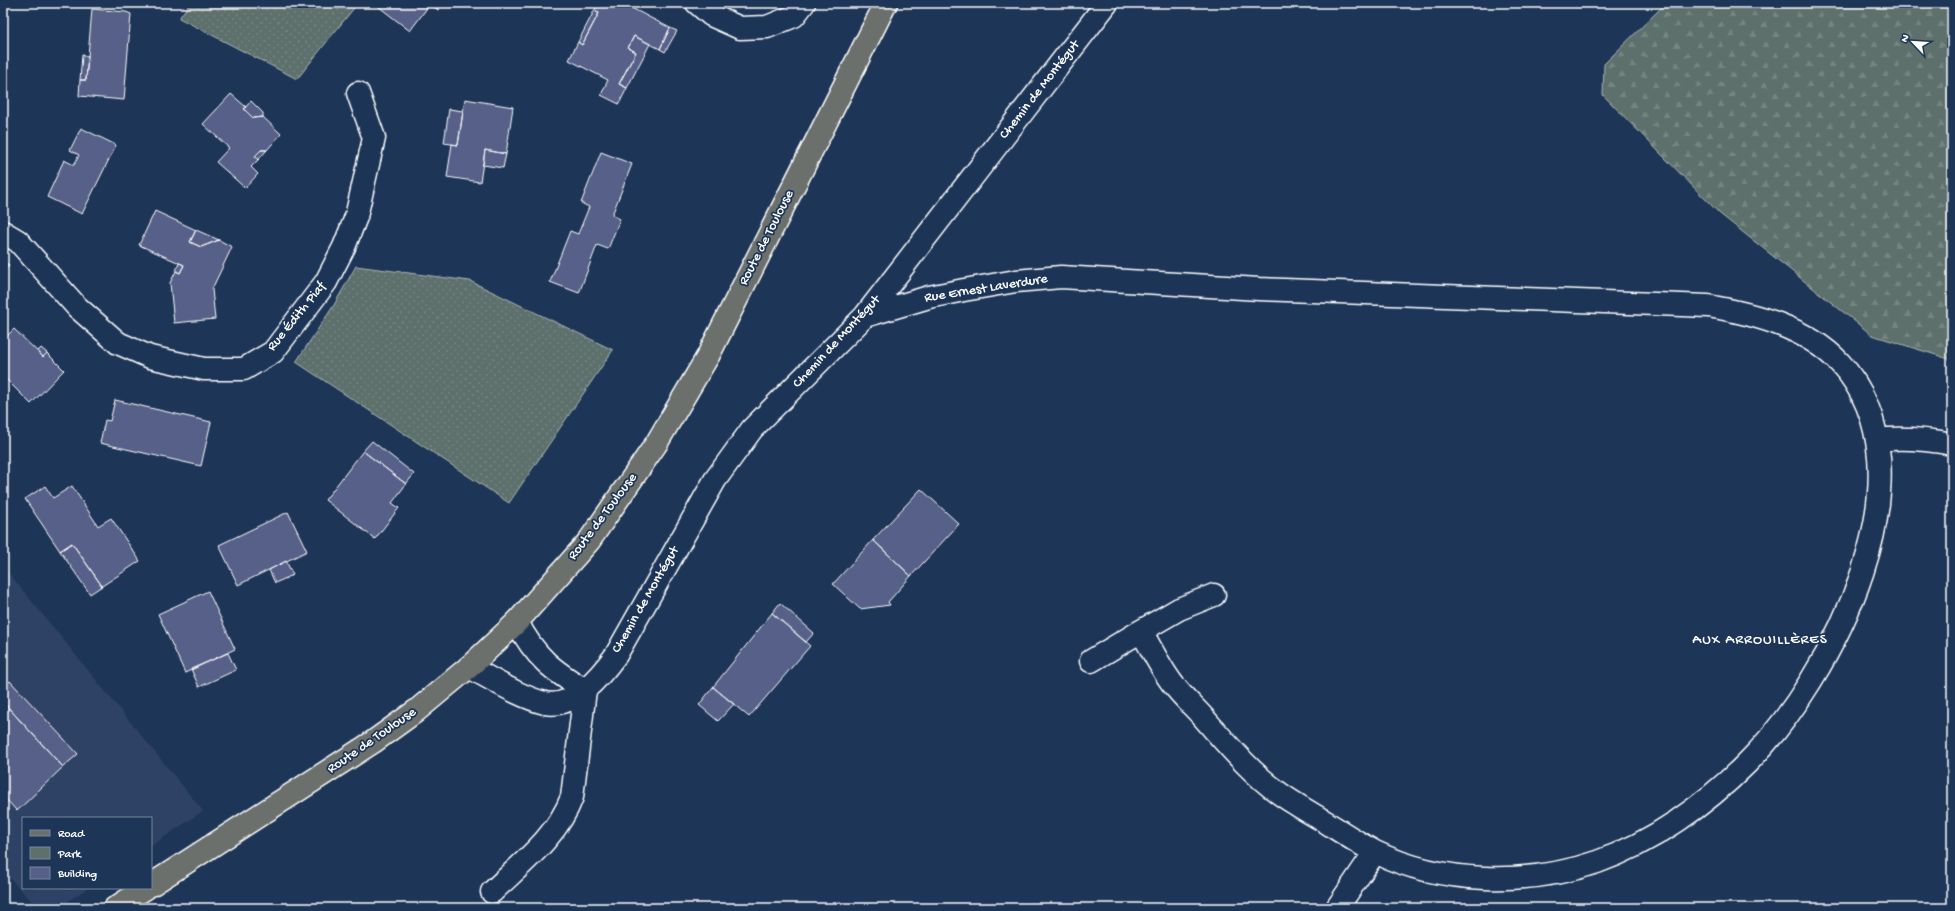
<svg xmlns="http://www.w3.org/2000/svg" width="1955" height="911" font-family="'Gochi Hand',sans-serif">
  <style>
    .built { fill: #2e4266 }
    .green { fill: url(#green-dots); stroke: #aeb8b6 }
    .forest { fill: url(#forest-firs); stroke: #aeb8b6 }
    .building { fill: #566088; stroke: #fff }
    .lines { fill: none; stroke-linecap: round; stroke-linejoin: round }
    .minor-casing { stroke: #fff; stroke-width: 25 }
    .major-casing { stroke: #fff; stroke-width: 25 }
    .minor { stroke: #1d3557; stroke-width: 22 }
    .major { stroke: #6c706d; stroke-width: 22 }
    .labels { text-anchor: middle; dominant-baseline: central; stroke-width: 3.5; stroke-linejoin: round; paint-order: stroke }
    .street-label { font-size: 14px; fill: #fff; stroke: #1d3557 }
    .neighbourhood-label { font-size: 15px; letter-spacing: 1px; fill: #fff; stroke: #1d3557 }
  </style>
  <defs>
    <pattern id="green-dots" width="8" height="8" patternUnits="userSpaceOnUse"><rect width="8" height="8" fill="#5d706c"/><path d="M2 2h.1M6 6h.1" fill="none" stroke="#758582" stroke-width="1.8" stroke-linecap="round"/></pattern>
    <pattern id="forest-firs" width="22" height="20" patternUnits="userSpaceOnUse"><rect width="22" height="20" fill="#5d706c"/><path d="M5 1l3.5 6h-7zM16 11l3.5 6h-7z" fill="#758582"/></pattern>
  </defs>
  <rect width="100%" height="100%" fill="#1d3557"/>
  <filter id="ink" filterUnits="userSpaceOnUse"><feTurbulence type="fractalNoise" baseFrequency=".025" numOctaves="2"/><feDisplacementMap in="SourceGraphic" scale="8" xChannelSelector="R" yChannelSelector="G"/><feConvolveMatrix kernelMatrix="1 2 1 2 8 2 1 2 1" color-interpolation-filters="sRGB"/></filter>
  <g filter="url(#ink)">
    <path class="built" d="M3 566 203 811 151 846V818H23V888H88L58 908H38L3 871Z"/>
    <path class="green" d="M190 3H358L297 79 179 18Z
      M356 266 470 281 613 350 509 503 296 362 334 305Z"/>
    <path class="forest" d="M1666 3H1952V360L1872 335 1720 214 1603 95 1604 64Z"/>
    <path class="building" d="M374 3H443L438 10 430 4 410 31Z
      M599 3H622L670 28 660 49 634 36 628 48 636 52 619 84 627 88 619 104 601 95 608 80 569 60 578 42 582 45 599 13 594 11Z
      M92 9 126 12 131 14 124 100 79 96 80 80H86Z
      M594 11 599 13 582 45 578 42Z
      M670 28 677 31 665 52 660 49Z
      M634 36 650 44 627 88 619 84 636 52 628 48Z
      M82 55 88 56 86 80H80Z
      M231 94 246 107 244 109 253 118 263 117 281 134 267 150H261L255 156 258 160 251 167 258 174 245 188 216 162 229 148 203 124Z
      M465 99 513 107 506 154 485 150 480 182 447 177 452 144 458 145Z
      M251 101 263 113V117L253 118 244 109Z
      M449 109 463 111 458 145 444 143Z
      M81 128 116 145 82 214 47 197 64 160 74 165 79 155 70 150Z
      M261 150H267L258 160 255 156Z
      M485 150 506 154 503 168 483 165Z
      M601 152 632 164 612 215 620 219 608 249 597 245 579 293 550 282 570 231 578 234 589 207 581 203Z
      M155 211 196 230 190 242 201 247 219 240 232 247 212 289 215 319 174 323 170 283 176 271 180 273 184 265 139 245Z
      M196 230 219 240 201 247 190 242Z
      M3 261 9 265 3 273Z
      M179 263 184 265 180 273 176 271Z
      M14 329 43 357 47 353 64 370 31 404 3 376V340Z
      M41 348 47 353 43 357 38 351Z
      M115 400 211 422 201 466 100 443 105 420 110 421Z
      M372 441 414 474 406 484 363 451Z
      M363 451 406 484 392 503 399 508 375 539 325 500Z
      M45 486 53 498 72 486 98 526 111 518 140 561 102 586 72 543 60 551 25 499Z
      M921 489 959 524 911 576 873 540Z
      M288 512 307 551 238 585 219 545Z
      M873 540 911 576 888 602 890 605 860 609 833 584Z
      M72 543 102 586 90 594 60 551Z
      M286 561 293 575 275 583 269 570Z
      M208 591 235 649 185 673 158 614Z
      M780 603 814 633 806 642 772 613Z
      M772 613 810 646 749 717 713 687Z
      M228 653 236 670 199 687 191 669Z
      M10 681 78 754 63 767 3 702V687Z
      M713 687 734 704 718 721 699 705Z
      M3 702 63 767 17 811 3 796Z"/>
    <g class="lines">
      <g class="minor-casing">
        <path id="minor" d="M697 3 711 15 740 28 767 27 794 16 804 3
          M3 232 18 241 77 307 118 343 150 357 204 369H244L273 352 326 282 344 247 356 217 374 138 358 93
          M865 316 929 297 964 290 1016 281 1061 277 1259 289 1708 306C1754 314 1806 327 1840 363 1939 471 1832 679 1746 764 1705 805 1652 843 1597 862 1527 886 1442 884 1375 852 1358 843 1340 831 1324 821 1309 812 1293 803 1279 793 1250 772 1227 744 1203 717 1193 706 1181 695 1172 683 1160 667 1151 648 1141 631L1091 661
          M1877 440C1903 437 1926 439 1952 444
          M517 622C535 657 552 670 585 690
          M1141 631 1179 609 1214 595
          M469 667C492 679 520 697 545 703 574 709 601 675 616 655L715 480 752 429 865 316 1107 3
          M492 892C521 864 558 836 572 797L585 690
          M1337 908 1375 852"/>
      </g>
      <g class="major-casing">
        <path id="major" d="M151 885 373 742 416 711 469 667 517 622 589 541 656 444 708 356 886 3
          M115 908 146 888"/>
      </g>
      <use href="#minor" class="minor"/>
      <use href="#major" class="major"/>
    </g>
  </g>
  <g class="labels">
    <g class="street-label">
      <text transform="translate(1040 90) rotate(-52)">Chemin de Montégut</text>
      <text transform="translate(767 238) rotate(-63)">Route de Toulouse</text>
      <text transform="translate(986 289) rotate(-9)">Rue Ernest Laverdure</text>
      <text transform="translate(297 317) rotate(-51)">Rue Édith Piaf</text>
      <text transform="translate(837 342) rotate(-47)">Chemin de Montégut</text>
      <text transform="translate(603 517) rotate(-53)">Route de Toulouse</text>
      <text transform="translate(646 600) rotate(-60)">Chemin de Montégut</text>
      <text transform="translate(372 741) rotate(-35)">Route de Toulouse</text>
    </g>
    <g class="neighbourhood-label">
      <text x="1760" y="640">AUX ARROUILLÈRES</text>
    </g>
  </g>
  <rect width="1955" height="911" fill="none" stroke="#1d3557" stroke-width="16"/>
  <rect x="8" y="8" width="1939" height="895" fill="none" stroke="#fff" stroke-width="1.5" filter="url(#ink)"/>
  <rect x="22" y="817" width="130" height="72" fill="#1d3557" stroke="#77869a"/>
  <rect x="30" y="830" width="20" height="6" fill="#6c706d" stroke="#77869a"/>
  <text x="58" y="837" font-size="12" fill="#ffffff">Road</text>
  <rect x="30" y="847" width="20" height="12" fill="#5d706c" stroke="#77869a"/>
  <text x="58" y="857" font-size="12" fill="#ffffff">Park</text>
  <rect x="30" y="867" width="20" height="12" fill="#566088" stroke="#77869a"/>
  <text x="58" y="877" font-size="12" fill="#ffffff">Building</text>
  <g transform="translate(1913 42) rotate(295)" stroke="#1d3557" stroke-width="3" paint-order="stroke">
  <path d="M0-3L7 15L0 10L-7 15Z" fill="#ffffff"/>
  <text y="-6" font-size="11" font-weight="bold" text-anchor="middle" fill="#ffffff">N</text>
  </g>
</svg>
